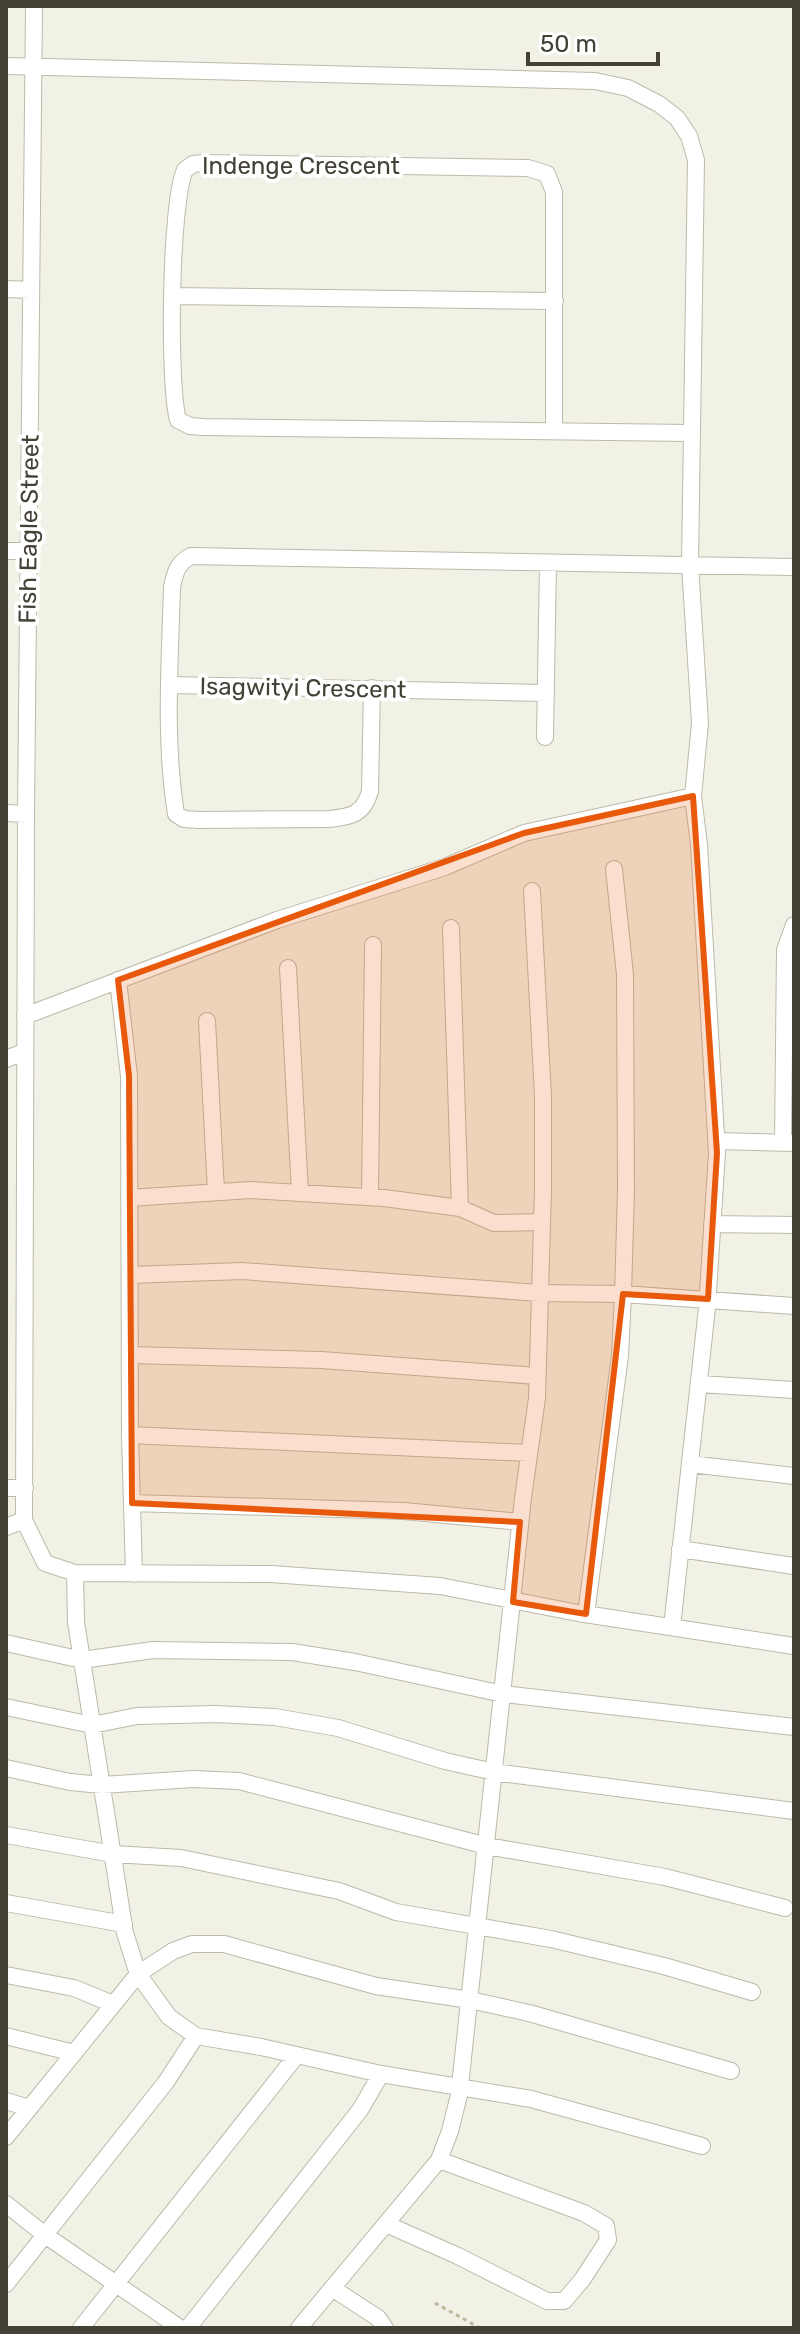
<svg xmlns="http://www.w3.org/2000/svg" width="800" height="2334" font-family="Rubik,sans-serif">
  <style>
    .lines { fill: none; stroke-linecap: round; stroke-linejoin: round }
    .street-casing { stroke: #bcbaa9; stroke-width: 18 }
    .path { stroke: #bdb89b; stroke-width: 3; stroke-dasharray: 4 4; stroke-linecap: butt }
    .street { stroke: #fff; stroke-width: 16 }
    .marked { fill: #e8590c; fill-opacity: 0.2; stroke: #e8590c; stroke-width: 6; stroke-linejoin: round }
    .labels { text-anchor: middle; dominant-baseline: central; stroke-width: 8; stroke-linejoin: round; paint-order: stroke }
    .street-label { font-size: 24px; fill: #444136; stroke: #fff }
  </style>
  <rect width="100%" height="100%" fill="#f2f1e6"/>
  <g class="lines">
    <g class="street-casing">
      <path id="street" d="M34 6 26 814 24 1520 45 1563 75 1573 271 1574 440 1586 578 1613 794 1646
        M6 66 595 81 628 88 659 104 677 118 689 136 696 160 690 565 700 723 693 796 699 845 717 1153 707 1308 672 1627
        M6 289 31 290
        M173 296 555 301
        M554 431V192L547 174 528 168 204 163 193 164 185 170C170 202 168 384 178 420L190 426 203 427 690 433
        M6 551H28
        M169 685 546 693
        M372 688 370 791C364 814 351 817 329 819L199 820 184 819 176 814C164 739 170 662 172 587 175 573 177 563 191 556L794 567
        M545 737 548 563
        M6 813 26 814
        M451 928 460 1208
        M288 968 300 1193
        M118 980 129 1076 130 1435 134 1574
        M25 1016 277 920 445 867 524 833 693 796
        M207 1021 216 1192
        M6 1059 24 1052
        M717 1141 794 1143
        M783 1143 785 950 794 925
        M370 1197 373 945
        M129 1198 251 1190 384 1198 460 1208 494 1223 542 1222
        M712 1224 794 1225
        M130 1275 242 1271 539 1293 623 1294 794 1306
        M130 1355 321 1360 537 1376
        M699 1384 794 1390
        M130 1435 529 1453
        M690 1464 794 1476
        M6 1488H25
        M132 1503 404 1511 520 1522
        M6 1527 24 1520
        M680 1549 794 1566
        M75 1573 76 1622 125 1933 138 1974 169 2017 196 2036 261 2047 381 2074 531 2099 702 2146
        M586 1614 620 1356 623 1294 626 1190 625 975 614 869
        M6 1643 82 1660 153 1650 292 1652 355 1662 503 1694 794 1727
        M6 1707 92 1725 137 1716 215 1714 275 1717 338 1728 445 1761 494 1772 794 1811
        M6 1768 70 1782 102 1785 193 1779 239 1781 487 1846 665 1877 785 1908
        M6 1835 113 1854 181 1858 339 1891 396 1912 551 1939 664 1966 752 1992
        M6 1903 124 1924
        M6 1975 74 1988 113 2004
        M6 2036 74 2053
        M6 2101 29 2108
        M6 2137 138 1974 173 1951 192 1944H224L376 1986 470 2000 529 2013 731 2071
        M6 2204 45 2235 180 2328
        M386 2224 458 2256 547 2301H564L582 2280 608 2240 606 2226 584 2213 439 2160
        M6 2284 166 2082 196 2036
        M332 2288 378 2318 385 2328
        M81 2328 297 2055
        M188 2328 360 2110 381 2074
        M299 2328 439 2160 450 2131 459 2095 523 1498 537 1398 543 1190V1096L532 891"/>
    </g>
    <path class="path" d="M435 2303 480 2328"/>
    <use href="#street" class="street"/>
  </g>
  <path class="marked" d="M693 796 717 1153 708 1299 623 1294 586 1614 513 1602 520 1522 132 1503 129 1076 118 980 524 833Z"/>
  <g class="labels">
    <g class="street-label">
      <text x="301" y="166">Indenge Crescent</text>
      <text transform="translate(29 529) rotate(-89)">Fish Eagle Street</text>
      <text transform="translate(303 688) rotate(1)">Isagwityi Crescent</text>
    </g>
  </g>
  <rect width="800" height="2334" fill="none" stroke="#444136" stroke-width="16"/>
  <path d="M528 52v12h130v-12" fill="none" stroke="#444136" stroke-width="4"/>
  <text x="540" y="52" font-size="24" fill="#444136" stroke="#ffffff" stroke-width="6" paint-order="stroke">50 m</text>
</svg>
